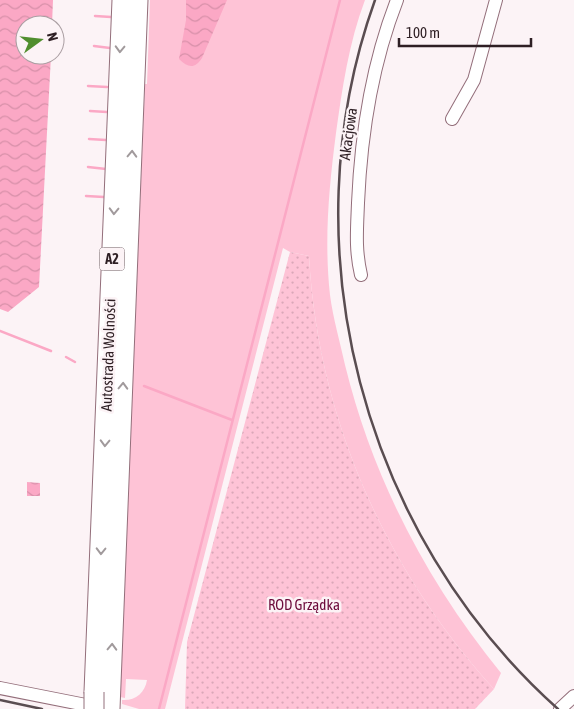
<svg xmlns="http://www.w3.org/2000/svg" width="574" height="709" font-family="'Asap Condensed',sans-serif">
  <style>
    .grass { fill: #fec3d6 }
    .garden { fill: url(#garden-dots) }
    .water { fill: url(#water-waves) }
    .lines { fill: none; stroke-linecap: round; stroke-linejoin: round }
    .stream { stroke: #fba8c5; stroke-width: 2.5 }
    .minor-casing { stroke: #936e7a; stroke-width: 14 }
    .highway-casing { stroke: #936e7a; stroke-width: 21 }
    .minor { stroke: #fff; stroke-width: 12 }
    .highway { stroke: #fff; stroke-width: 19 }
    .rail { stroke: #5a4d51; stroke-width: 2.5 }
    .highway-bridge-casing { stroke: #936e7a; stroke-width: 21; stroke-linecap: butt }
    .highway-bridge { stroke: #fff; stroke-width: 19 }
    .oneway { stroke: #a19a9c }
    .labels { text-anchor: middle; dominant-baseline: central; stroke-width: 5; stroke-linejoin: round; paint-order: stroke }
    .shield { fill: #fcf3f6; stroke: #6c5f63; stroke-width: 1 }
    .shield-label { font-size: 14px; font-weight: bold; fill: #2e1f24 }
    .street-label { font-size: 15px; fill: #2e1f24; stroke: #fcf3f6 }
    .park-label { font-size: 15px; fill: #6d0c3c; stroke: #fcf3f6 }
  </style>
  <defs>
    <pattern id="garden-dots" width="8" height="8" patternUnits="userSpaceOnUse" patternTransform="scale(1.25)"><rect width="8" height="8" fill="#fec3d6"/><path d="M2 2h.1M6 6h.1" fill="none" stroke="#daa7b8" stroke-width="1.8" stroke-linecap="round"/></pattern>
    <pattern id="water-waves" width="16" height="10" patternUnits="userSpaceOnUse" patternTransform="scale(1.25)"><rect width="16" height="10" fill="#fba8c5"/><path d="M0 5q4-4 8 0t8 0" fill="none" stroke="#d790a9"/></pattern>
  </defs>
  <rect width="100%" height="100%" fill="#fcf3f6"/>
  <path class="grass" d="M150 0H365C349 42 342 89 336 133 329 187 324 241 330 295 333 318 340 342 345 365 373 479 427 582 501 673L494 689C385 569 318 418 309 256L290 252 283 248 165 709H139L122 704V700C135 701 145 693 147 680L126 679 125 698 120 697 145 84H147Z"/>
  <path class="garden" d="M290 252 309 256C318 418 385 569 494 689L475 709H185L187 642Z"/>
  <path class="water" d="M0 0H53L52 25H25V55H51L39 287 8 312 0 309Z
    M186 0H227L202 58C195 69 188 68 179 59L186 20Z
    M27 482 40 483V496H27Z"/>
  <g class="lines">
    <path class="stream" d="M95 16 111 17
      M94 46 110 48
      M88 86 107 87
      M90 111 107 112
      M89 139 106 140
      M88 167 106 169
      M86 196 104 197
      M0 331 51 351
      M66 357 75 362
      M144 386 232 420
      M159 709 340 0"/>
    <g class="minor-casing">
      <path id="minor" d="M452 119 474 80 496 0
        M361 275C355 249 357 230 358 203 361 134 372 64 397 0
        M0 688 101 708
        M560 709 574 696"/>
    </g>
    <g class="highway-casing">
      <path id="highway" d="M94 692 122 0
        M110 709 138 0"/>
    </g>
    <use href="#minor" class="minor"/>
    <use href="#highway" class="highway"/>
    <path class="rail" d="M375 0C286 248 363 535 558 709
      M0 700 42 709"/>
    <g class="highway-bridge-casing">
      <path id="highway-bridge" d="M94 709V692"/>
    </g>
    <use href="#highway-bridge" class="highway-bridge"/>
  </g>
  <defs><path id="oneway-chevron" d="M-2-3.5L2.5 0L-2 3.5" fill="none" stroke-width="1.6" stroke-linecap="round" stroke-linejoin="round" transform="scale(1.25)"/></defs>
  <g class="oneway">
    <use href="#oneway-chevron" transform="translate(120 49) rotate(92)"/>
    <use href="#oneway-chevron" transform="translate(132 154) rotate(-88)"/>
    <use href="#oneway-chevron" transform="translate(114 211) rotate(92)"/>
    <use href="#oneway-chevron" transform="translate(123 386) rotate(-88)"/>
    <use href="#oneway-chevron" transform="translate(105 443) rotate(92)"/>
    <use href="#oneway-chevron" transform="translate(101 551) rotate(91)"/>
    <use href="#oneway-chevron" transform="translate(112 647) rotate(-88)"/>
  </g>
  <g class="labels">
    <rect class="shield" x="99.5" y="247.5" width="25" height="23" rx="4"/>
    <g class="shield-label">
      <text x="112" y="259">A2</text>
    </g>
    <g class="street-label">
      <text transform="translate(348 134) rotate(-82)">Akacjowa</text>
      <text transform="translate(108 355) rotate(-88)">Autostrada Wolności</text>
    </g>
    <g class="park-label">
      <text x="304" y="604">ROD Grządka</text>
    </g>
  </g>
  <g transform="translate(40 40) rotate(75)"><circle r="24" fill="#fcf3f6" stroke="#aa9ea2"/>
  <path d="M0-4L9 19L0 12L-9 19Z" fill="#508e2e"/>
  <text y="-8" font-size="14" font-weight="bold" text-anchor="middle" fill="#2e1f24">N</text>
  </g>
  <path d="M399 38v8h132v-8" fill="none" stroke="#2e1f24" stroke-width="2.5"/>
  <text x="406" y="38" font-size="15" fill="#2e1f24" stroke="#fcf3f6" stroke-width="4" paint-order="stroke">100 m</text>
</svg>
